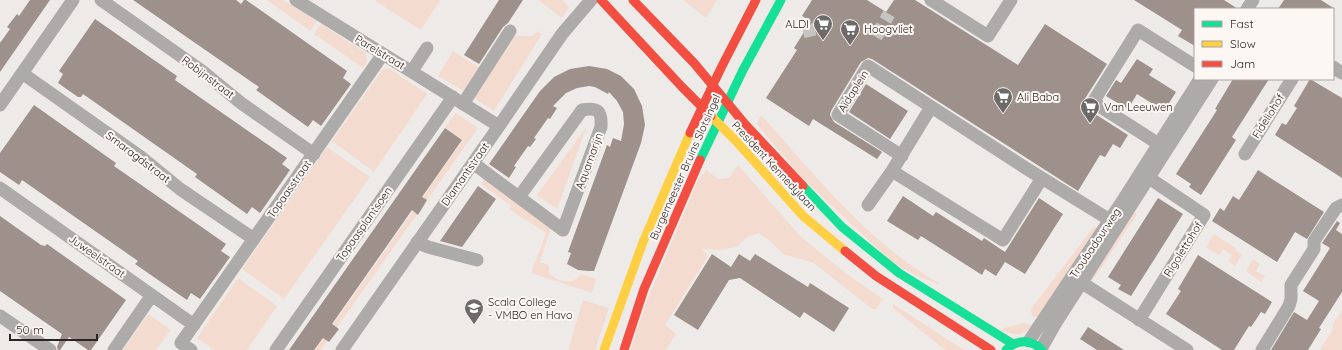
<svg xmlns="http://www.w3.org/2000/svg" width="1342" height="350" font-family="Quicksand,sans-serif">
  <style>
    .green { fill: #f4dbd0 }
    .building { fill: #9e908a }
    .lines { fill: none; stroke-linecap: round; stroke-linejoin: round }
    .street-tunnel { stroke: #c6c3c1; stroke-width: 13; stroke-dasharray: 13 6; stroke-linecap: butt }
    .street { stroke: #adabaa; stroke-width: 13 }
    .fast { stroke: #16e098; stroke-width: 9 }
    .slow { stroke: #ffcf43; stroke-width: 9 }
    .jam { stroke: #f24e42; stroke-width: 9 }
    .labels { text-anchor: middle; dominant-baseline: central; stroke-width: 4; stroke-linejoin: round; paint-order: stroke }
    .poi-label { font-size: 11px; fill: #282524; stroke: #fdf7f4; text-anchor: start }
    .street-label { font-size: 11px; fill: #282524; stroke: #fdf7f4 }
  </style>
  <rect width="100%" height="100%" fill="#eeeae8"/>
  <path class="green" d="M267 0H283L317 21 310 31Z
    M376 0H440L421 30 375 1Z
    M538 0H562L569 7 562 18Z
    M683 0H717L706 18Z
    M321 24 366 53 367 62 363 68 314 34Z
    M538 31 542 34 494 111 474 98 515 36H533Z
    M453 51 480 68 465 92 438 76Z
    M389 68 427 94 374 172 332 141 382 70Z
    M456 113 478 128 321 350H315L463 140 445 127Z
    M761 115C813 173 870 245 939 283V284L917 276 892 262 802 178 757 124Z
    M587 126 557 209 537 195Z
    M327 147 370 177 284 299 242 269Z
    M738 165 801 237 848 275 883 299 876 309H872L814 263 783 254 769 240 759 233 746 238 737 247 719 250 702 249 708 256 665 325 676 334 666 350H630L646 303 698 180 706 170 718 179 729 178Z
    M485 177 551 227 540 262 549 265V273C557 282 573 286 581 274L596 279 592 293 531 273 546 233 509 209 511 206 481 184Z
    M1136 212V216L1091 283 1089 279 1125 221Z
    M1095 225 1098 232 1041 318 1032 316 1031 309Z
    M1214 234 1236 248 1235 250 1242 255 1235 266 1228 261 1232 255 1223 249 1219 255 1206 247Z
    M1253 259 1260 264 1256 271 1265 276 1261 282 1246 271Z
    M238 278 277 306 247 350H215L197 338Z
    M583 300 609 308 595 350H568Z
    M893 304 964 350H945L893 308Z
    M1342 310V350H1320L1332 331 1333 324Z
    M148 314 171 330 156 350H123Z
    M1023 323 1034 325C1019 337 1019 336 1000 330L1008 327Z"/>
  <path class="building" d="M30 0H50L0 72V43L10 29 7 27 17 14 19 16Z
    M133 0H236L241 4 244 0H246L347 71 343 78 351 84 321 126 313 120 308 127 256 90 259 87Z
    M499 0H523L508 23 503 27 479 64 464 55Z
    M812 0H867L886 12 894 0H915L1018 65 1045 24 1107 64 1081 105 1128 135 1120 148 1113 144 1105 157 1100 155 1078 191 872 59 868 58 861 62 831 111 830 115 834 122 882 152 877 159 813 119 809 126 766 98 797 50 794 48 811 21 802 16Z
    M1134 0H1224L1238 9H1195V46L1178 36 1182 30Z
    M1284 0H1321L1335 9H1278Z
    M95 19 177 76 175 80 287 158 282 164 290 170 260 213 252 207 247 214 195 177 197 174 83 94 81 97H78L58 83 63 74 59 71Z
    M1137 59 1153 69 1149 75 1176 92 1164 111 1137 94 1128 109 1106 96 1116 80 1121 83Z
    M589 66 607 69 621 76 634 89 642 106 645 125 641 143 594 271H588L578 270 567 264 571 253 568 252 607 145 610 147 613 138 621 141 624 124 623 112 617 101 609 92 608 94 595 87 589 86 577 88 566 93 553 106 557 108 550 119 548 118 534 138 536 139 530 147 528 146 514 166 516 167 509 178 489 164 540 91 554 77 570 69Z
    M1233 79H1269L1232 137 1236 140 1201 195 1189 187 1191 184 1176 174 1217 110 1215 109Z
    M1310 79 1342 98V178L1275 135 1282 123 1286 125 1297 108 1294 106Z
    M866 84 908 111 890 139 849 112Z
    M34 105 116 163 114 166 226 244 221 251 230 257 200 299 191 293 187 300 135 264 138 261 22 180 19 185 0 172V153Z
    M445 128 462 140 422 197 427 200 418 215 412 210 332 324 339 329 329 342 323 338 314 350H289Z
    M1258 170 1324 212 1307 239 1295 232 1277 262 1212 221 1220 208 1224 211 1233 196 1239 200Z
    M478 186 496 199 462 247 440 241Z
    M903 196 933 216 936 212 982 241 984 238 1005 252 1039 198 1063 214 1025 274 1005 262 996 276 985 269 982 275 921 236 918 240 887 221Z
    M1158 198 1183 214 1131 296 1118 289 1121 285 1108 277Z
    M0 216 41 245 45 246 47 244 126 300 91 350H88L69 337 60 350H58L57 347 62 334 0 291Z
    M1337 221 1340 223 1336 230 1342 234V292L1319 328 1321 329 1308 350H1271L1294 312 1307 320 1319 301 1303 291 1330 248 1322 243Z
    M712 254 731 267 739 254 750 261 755 254 808 287 810 283 849 308 834 332 804 312 800 318 740 278 729 280 698 330 674 315Z
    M1198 255 1272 302 1265 314 1261 312 1251 327 1249 326 1234 350H1222L1166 314 1181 291 1178 289Z
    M1088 327 1124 350H1097L1080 339Z"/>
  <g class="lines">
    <path class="street-tunnel" d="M803 32 815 29
      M876 37 889 14"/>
    <path class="street" d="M101 0 202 71 241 103 314 154
      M296 0 499 126
      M931 0 988 36 1011 0
      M1247 9 1253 0
      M1333 67 1342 73
      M412 71 427 48
      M22 73 141 157 180 189 254 239
      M463 104 510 31
      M0 105 73 0
      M1165 148 1093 102 1138 30 1195 66
      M1245 154 1292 79
      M902 156 838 115 868 66 1024 167 1118 225
      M473 163 563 230 601 127C602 111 598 107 582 110L519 197
      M892 171 1003 240 1042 178
      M0 188 194 325
      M868 205 892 171 931 107
      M417 242 428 247 477 260
      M1076 279 1187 350
      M0 316 50 350
      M1139 320 1204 215 1149 178
      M1029 341 1123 200 1200 79
      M1041 349 1055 324 1212 79
      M114 350 152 295
      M191 350 181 343 383 54
      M276 350 453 97
      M342 350 499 126 562 34 591 0
      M1262 350 1289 306 1291 299V285L1314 249V241L1336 208 1342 205"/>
    <path class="fast" d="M700 160 743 70 781 0
      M803 186 842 227 899 273 1013 344
      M1006 350C1017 339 1031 339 1042 350"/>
    <path class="slow" d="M711 116 736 141 803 216 845 251
      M604 350 643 242 690 133"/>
    <path class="jam" d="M601 0 682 87 711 116
      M633 0 694 63 744 123 803 186
      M690 133 721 68 756 0
      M845 251 876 276 991 350
      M624 350 644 289 700 160"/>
  </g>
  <defs>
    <g id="supermarket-pin" transform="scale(1)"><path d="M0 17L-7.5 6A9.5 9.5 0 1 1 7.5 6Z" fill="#6d6a69" stroke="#fdf7f4"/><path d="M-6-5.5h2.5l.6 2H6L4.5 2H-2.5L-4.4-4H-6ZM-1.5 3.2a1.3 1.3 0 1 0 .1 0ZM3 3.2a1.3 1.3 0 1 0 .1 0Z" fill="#fff"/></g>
    <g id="university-pin" transform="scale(1)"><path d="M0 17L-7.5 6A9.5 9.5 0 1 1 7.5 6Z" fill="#6d6a69" stroke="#fdf7f4"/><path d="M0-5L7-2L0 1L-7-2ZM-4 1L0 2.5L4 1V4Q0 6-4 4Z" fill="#fff"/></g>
  </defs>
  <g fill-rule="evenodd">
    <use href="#supermarket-pin" x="823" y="24"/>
    <use href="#supermarket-pin" x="850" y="29"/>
    <use href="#supermarket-pin" x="1003" y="97"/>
    <use href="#supermarket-pin" x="1090" y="107"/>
    <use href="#university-pin" x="474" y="308"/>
  </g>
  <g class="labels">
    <g class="poi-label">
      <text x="809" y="24" text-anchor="end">ALDI</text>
      <text x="864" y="29">Hoogvliet</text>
      <text x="1017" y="97">Ali Baba</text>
      <text x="1104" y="107">Van Leeuwen</text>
      <text x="488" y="302">Scala College<tspan x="488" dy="13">- VMBO en Havo</tspan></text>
    </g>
    <g class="street-label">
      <text transform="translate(380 52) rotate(31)">Parelstraat</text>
      <text transform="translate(208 77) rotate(37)">Robijnstraat</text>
      <text transform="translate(853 91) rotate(-58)">Aïdaplein</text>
      <text transform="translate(1268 116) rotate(-58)">Fideliohof</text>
      <text transform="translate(138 157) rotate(37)">Smaragdstraat</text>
      <text transform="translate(589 161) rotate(-70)">Aquamarijn</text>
      <text transform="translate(774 166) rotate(47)">President Kennedylaan</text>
      <text transform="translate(685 167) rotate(-66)">Burgemeester Bruins Slotsingel</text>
      <text transform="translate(465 174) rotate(-55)">Diamantstraat</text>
      <text transform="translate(289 189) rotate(-55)">Topaasstraat</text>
      <text transform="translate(364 224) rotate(-55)">Topaasplantsoen</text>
      <text transform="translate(1095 243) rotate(-56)">Troubadourweg</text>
      <text transform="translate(1183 249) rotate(-58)">Rigolettohof</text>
      <text transform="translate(97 256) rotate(35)">Juweelstraat</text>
    </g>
  </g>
  <rect x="1194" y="8" width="140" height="72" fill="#fdf7f4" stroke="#a8a3a1"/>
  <rect x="1202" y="21" width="20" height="6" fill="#16e098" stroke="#a8a3a1"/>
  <text x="1230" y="28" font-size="12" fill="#282524">Fast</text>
  <rect x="1202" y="41" width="20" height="6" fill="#ffcf43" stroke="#a8a3a1"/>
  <text x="1230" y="48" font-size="12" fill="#282524">Slow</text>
  <rect x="1202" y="61" width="20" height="6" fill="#f24e42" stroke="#a8a3a1"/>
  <text x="1230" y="68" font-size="12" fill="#282524">Jam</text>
  <path d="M10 334v6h87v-6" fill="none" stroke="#282524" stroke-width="2"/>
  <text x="16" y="334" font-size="12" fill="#282524" stroke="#fdf7f4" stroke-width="3" paint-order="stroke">50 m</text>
</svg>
